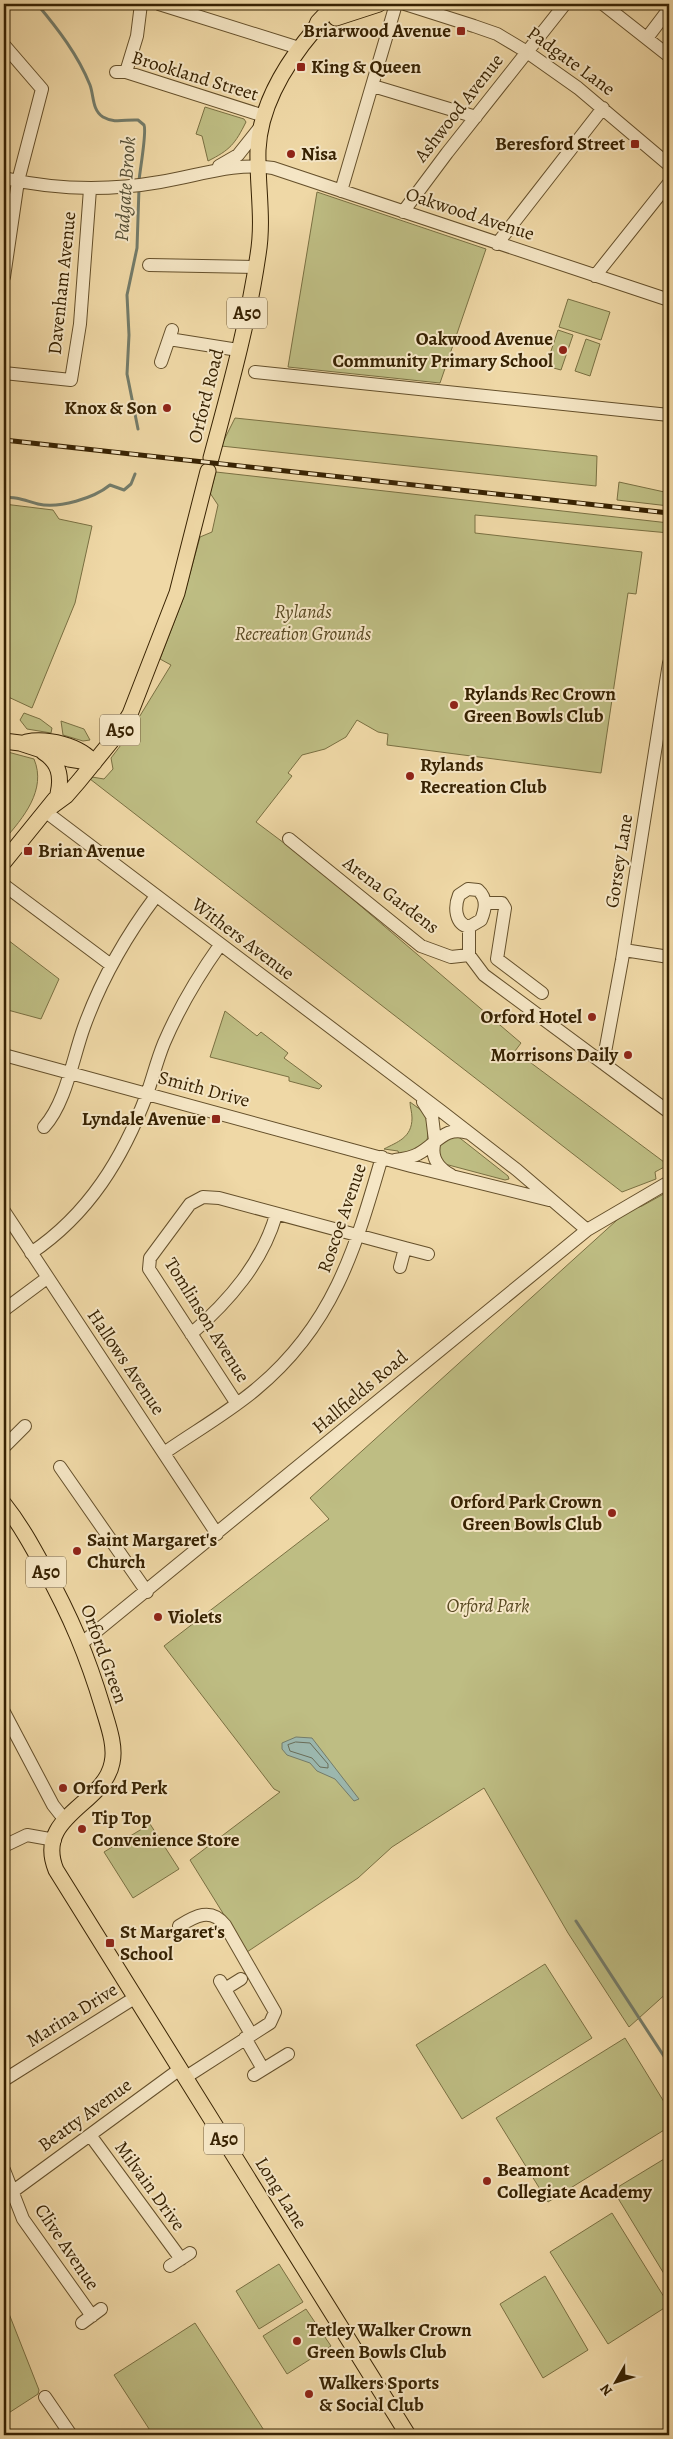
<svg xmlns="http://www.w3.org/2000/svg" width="673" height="2439" font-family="Alegreya,serif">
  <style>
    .green { fill: #bebd83; stroke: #7a7042 }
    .water { fill: #9cb8af; stroke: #747c6a }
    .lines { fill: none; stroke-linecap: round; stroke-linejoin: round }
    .shore { stroke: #6a6d58; stroke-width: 1 }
    .stream { stroke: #747c6a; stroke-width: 3 }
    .minor-casing { stroke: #65502b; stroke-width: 14 }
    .major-casing { stroke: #372202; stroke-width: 17 }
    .minor { stroke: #f5e6c5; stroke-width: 12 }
    .major { stroke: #efd8a6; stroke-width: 15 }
    .rail-casing { stroke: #372202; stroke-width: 5 }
    .rail { stroke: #f5e6c5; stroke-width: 3; stroke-dasharray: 9; stroke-linecap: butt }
    .poi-dot { fill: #8f2418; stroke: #f5e6c5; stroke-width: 2 }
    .labels { text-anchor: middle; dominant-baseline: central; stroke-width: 4; stroke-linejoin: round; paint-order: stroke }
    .shield { fill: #f5e6c5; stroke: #705d3c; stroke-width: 1 }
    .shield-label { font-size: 18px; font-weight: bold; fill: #372202 }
    .poi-label { font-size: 19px; font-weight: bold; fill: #372202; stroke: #f5e6c5; text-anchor: start }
    .street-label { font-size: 19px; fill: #372202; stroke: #f5e6c5 }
    .park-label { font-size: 19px; font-style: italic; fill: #594922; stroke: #f5e6c5 }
    .water-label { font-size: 20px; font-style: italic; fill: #554f36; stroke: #f5e6c5 }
  </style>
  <rect width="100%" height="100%" fill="#efd8a6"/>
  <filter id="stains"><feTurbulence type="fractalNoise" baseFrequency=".004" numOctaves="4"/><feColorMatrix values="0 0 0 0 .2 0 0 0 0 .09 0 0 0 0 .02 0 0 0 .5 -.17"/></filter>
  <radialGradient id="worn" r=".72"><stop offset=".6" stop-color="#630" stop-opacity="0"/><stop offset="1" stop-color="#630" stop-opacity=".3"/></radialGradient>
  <path class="green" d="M205 107 244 119 246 122C235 144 230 150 208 161L202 136 196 134Z
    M317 192 486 249 440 383 288 367Z
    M568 299 610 312 601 340 559 327Z
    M558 330 573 335 561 370 546 366Z
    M586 339 600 344 590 376 575 371Z
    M235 418 597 456 596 486 221 446Z
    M216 472 669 523V533L475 515V533L642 552 636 594 628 593 601 773 387 745 388 734 378 732 357 720 346 737 325 749 302 755 288 773 292 776 256 822 308 861 521 1043 515 1051 668 1165 655 1172 656 1179 622 1192 90 779 92 777 104 779 113 769 111 758 127 737 171 665 160 659 183 599 200 537 212 532 218 505 210 493Z
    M619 482 669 493V506L617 500Z
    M4 504 53 510 59 519 92 526 75 603 32 708 4 695Z
    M24 713 40 719 52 728 51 733 27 729 20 720Z
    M61 721 84 729 90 740 83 741 63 735Z
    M4 751 34 759C47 790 23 818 4 840Z
    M4 937 59 979 41 1019 4 1009Z
    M225 1011 257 1036 261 1032 288 1053 284 1058 322 1086 319 1089 289 1081V1077L210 1057Z
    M410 1102 425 1113C431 1143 430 1147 399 1154L398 1151 384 1149C397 1142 412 1138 412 1118 412 1112 410 1107 410 1102Z
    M456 1135 508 1176 509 1179 505 1180 441 1163 438 1158 440 1144Z
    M669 1191V1991L629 2027 568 1933 484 1788 392 1847 358 1878 247 1952 190 1860 280 1792 274 1789 164 1646 329 1519 310 1498 627 1211 642 1206Z
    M150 1824 179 1869 133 1898 104 1852Z
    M545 1964 592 2038 462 2119 416 2045Z
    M625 2038 669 2110V2127L548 2202 496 2118Z
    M669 2156V2282L613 2190Z
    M612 2213 669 2305 608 2344 550 2252Z
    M279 2264 303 2302 259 2329 236 2291Z
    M545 2276 588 2350 543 2378 500 2304Z
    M4 2301 39 2390 38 2394 4 2416Z
    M306 2309 331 2346 287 2374 263 2336Z
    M195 2323 267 2435H153L114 2375Z"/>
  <path class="water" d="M296 1737 312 1738 359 1799 354 1801 335 1779 317 1771 310 1763 287 1755 282 1749V1743Z"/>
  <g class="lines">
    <path class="shore" d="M296 1742 310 1743 328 1764V1768L320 1767 312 1758 290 1751 288 1745Z"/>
    <path class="stream" d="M37 4C58 29 78 55 90 85 94 96 92 110 103 117 115 124 126 119 138 120L144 125C147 132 140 169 139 181
      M138 429 127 374 129 335 127 295 137 248 139 188
      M4 498C17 496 26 501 38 504 59 509 94 498 110 485L124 490 131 484 135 474
      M576 1921 669 2064"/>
    <g class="minor-casing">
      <path id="minor" d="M159 4 299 48
        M405 4 474 26 497 34 527 52 578 88 669 165
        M603 4 669 56
        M647 38 669 9
        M4 45 42 89 18 181 4 277
        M116 72H126L264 116
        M126 72 137 36 141 4
        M373 86 476 117
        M219 166 238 155 261 126
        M4 178C56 190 108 191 160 182 198 176 234 162 273 168L669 300
        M341 191 396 4
        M403 212 447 153 565 4
        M497 244 603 108
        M149 265 256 267
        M595 276 669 183
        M169 339 238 350
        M161 362 172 330
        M255 372 669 415
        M4 373 71 380 80 324 90 189
        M46 812 441 1111 517 1170 587 1230
        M289 839 421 946 451 957 469 955 484 975 669 1112
        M4 885 111 965
        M468 889 478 890C488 899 485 910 481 920L469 927C455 924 454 907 459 895Z
        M485 903H502L505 908 497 959 542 993
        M469 927V955
        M624 950 669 957
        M4 1055 411 1166 549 1200
        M603 1063 622 960 669 663
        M423 1102 432 1116 435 1141
        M44 1127C66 1103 73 1057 84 1027 101 980 126 936 156 896
        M435 1141C430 1156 438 1168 451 1175
        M395 1160C403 1159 411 1158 418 1154 437 1144 444 1125 469 1133
        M4 1211 217 1534
        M31 1253C89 1214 123 1158 147 1094 153 1077 157 1060 164 1043 179 1008 198 976 220 945
        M400 1267 405 1248 428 1254
        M4 1310 47 1278
        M191 1334C229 1301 262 1263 276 1215
        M237 1404 149 1269 150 1258 190 1204 203 1197 219 1198 405 1248
        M4 1447 25 1426
        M164 1453C194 1432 226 1414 255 1390 333 1326 355 1250 382 1157
        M60 1467 147 1592
        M82 1643 587 1230 669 1182
        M4 1712 53 1805 64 1819
        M4 1846 27 1835 55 1840
        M179 1926C195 1916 211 1907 225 1925L275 2012 270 2023 186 2077
        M220 1981 251 2034
        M225 1989 241 1979
        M245 2038 263 2069
        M254 2075 288 2054
        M4 2080 136 1997
        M90 2135 181 2259
        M4 2170 23 2219 92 2316
        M12 2192 180 2069
        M170 2266 190 2253
        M82 2323 101 2309
        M45 2397 71 2435"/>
    </g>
    <g class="major-casing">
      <path id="major" d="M336 18 379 4
        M211 458C229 391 248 324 258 255 264 219 257 186 258 150 260 104 287 62 315 29L318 22 335 4
        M4 741 20 743 69 759 94 763
        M26 742C47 738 80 745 94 763
        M43 752C59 762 62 776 58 794
        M51 807 66 796 79 781 118 733 130 714 177 593 208 471
        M4 862 55 799
        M4 1504C20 1524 32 1546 44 1568 71 1617 87 1655 103 1708 108 1725 116 1746 112 1763 104 1805 34 1816 56 1870L408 2435"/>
    </g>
    <use href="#minor" class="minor"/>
    <use href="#major" class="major"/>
    <g class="rail-casing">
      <path id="rail" d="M4 440 669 513"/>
    </g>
    <use href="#rail" class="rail"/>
  </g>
  <g class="poi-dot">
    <rect x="456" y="26" width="10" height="10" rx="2.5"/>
    <rect x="296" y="62" width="10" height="10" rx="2.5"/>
    <rect x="630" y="139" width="10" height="10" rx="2.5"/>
    <circle cx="291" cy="154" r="5"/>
    <circle cx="563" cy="350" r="5"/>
    <circle cx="167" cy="408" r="5"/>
    <circle cx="454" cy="705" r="5"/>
    <circle cx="410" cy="776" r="5"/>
    <rect x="23" y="846" width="10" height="10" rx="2.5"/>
    <circle cx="592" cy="1017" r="5"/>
    <circle cx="628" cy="1055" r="5"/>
    <rect x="211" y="1114" width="10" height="10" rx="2.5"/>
    <circle cx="612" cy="1513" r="5"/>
    <circle cx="77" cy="1551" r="5"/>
    <circle cx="158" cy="1617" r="5"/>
    <circle cx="63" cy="1788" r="5"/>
    <circle cx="82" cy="1829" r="5"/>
    <rect x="105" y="1938" width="10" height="10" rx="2.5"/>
    <circle cx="487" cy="2181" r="5"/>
    <circle cx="297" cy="2341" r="5"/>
    <circle cx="309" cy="2394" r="5"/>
  </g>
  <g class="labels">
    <g class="shield">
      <rect x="227" y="297.5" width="40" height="31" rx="4"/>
      <rect x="100" y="714.5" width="40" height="31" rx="4"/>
      <rect x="26" y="1556.5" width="40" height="31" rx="4"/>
      <rect x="204" y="2123.5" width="40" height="31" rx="4"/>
    </g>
    <g class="shield-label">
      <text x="247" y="313">A50</text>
      <text x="120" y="730">A50</text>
      <text x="46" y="1572">A50</text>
      <text x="224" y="2139">A50</text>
    </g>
    <g class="poi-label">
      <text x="451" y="31" text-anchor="end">Briarwood Avenue</text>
      <text x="311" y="67">King &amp; Queen</text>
      <text x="625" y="144" text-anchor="end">Beresford Street</text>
      <text x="301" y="154">Nisa</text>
      <text x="553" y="339" text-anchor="end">Oakwood Avenue<tspan x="553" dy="22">Community Primary School</tspan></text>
      <text x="157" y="408" text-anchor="end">Knox &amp; Son</text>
      <text x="464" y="694">Rylands Rec Crown<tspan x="464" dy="22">Green Bowls Club</tspan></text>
      <text x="420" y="765">Rylands<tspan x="420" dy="22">Recreation Club</tspan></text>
      <text x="38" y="851">Brian Avenue</text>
      <text x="582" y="1017" text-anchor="end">Orford Hotel</text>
      <text x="618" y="1055" text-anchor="end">Morrisons Daily</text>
      <text x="206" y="1119" text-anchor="end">Lyndale Avenue</text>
      <text x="602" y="1502" text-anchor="end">Orford Park Crown<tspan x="602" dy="22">Green Bowls Club</tspan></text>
      <text x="87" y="1540">Saint Margaret's<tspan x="87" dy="22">Church</tspan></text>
      <text x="168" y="1617">Violets</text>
      <text x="73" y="1788">Orford Perk</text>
      <text x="92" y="1818">Tip Top<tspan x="92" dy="22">Convenience Store</tspan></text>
      <text x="120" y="1932">St Margaret's<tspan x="120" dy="22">School</tspan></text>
      <text x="497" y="2170">Beamont<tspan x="497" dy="22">Collegiate Academy</tspan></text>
      <text x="307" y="2330">Tetley Walker Crown<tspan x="307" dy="22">Green Bowls Club</tspan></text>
      <text x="319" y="2383">Walkers Sports<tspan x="319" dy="22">&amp; Social Club</tspan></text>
    </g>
    <g class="street-label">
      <text transform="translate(571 61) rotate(36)">Padgate Lane</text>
      <text transform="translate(195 76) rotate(17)">Brookland Street</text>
      <text transform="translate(459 108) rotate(-52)">Ashwood Avenue</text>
      <text transform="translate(470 214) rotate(18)">Oakwood Avenue</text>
      <text transform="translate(62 283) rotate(-84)">Davenham Avenue</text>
      <text transform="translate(206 396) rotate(-76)">Orford Road</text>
      <text transform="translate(619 861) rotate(-81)">Gorsey Lane</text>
      <text transform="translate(391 895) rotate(37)">Arena Gardens</text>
      <text transform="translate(243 939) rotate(37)">Withers Avenue</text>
      <text transform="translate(204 1089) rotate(15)">Smith Drive</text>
      <text transform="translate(342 1218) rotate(-71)">Roscoe Avenue</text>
      <text transform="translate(207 1320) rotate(58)">Tomlinson Avenue</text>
      <text transform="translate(126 1362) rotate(56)">Hallows Avenue</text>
      <text transform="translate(360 1392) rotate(-40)">Hallfields Road</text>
      <text transform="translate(104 1654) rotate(70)">Orford Green</text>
      <text transform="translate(72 2015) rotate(-32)">Marina Drive</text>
      <text transform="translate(85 2115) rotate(-36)">Beatty Avenue</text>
      <text transform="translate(150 2186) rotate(54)">Milvain Drive</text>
      <text transform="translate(281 2193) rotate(58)">Long Lane</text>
      <text transform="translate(67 2247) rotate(56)">Clive Avenue</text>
    </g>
    <g class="park-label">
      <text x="303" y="612">Rylands<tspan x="303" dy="22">Recreation Grounds</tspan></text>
      <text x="488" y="1606">Orford Park</text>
    </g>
    <g class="water-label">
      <text transform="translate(125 189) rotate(-86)">Padgate Brook</text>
    </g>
  </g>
  <rect width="673" height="2439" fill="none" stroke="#efd8a6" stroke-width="20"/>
  <rect x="5" y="5" width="663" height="2429" fill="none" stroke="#372202" stroke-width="2.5"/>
  <rect x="10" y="10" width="653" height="2419" fill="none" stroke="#372202"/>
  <g transform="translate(616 2382) rotate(231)" stroke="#f5e6c5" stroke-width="4" paint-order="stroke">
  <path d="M0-4L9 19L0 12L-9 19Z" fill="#372202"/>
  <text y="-8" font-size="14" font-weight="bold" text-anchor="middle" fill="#372202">N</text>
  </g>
  <rect width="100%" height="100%" filter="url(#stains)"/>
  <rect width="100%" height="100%" fill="url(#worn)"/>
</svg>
